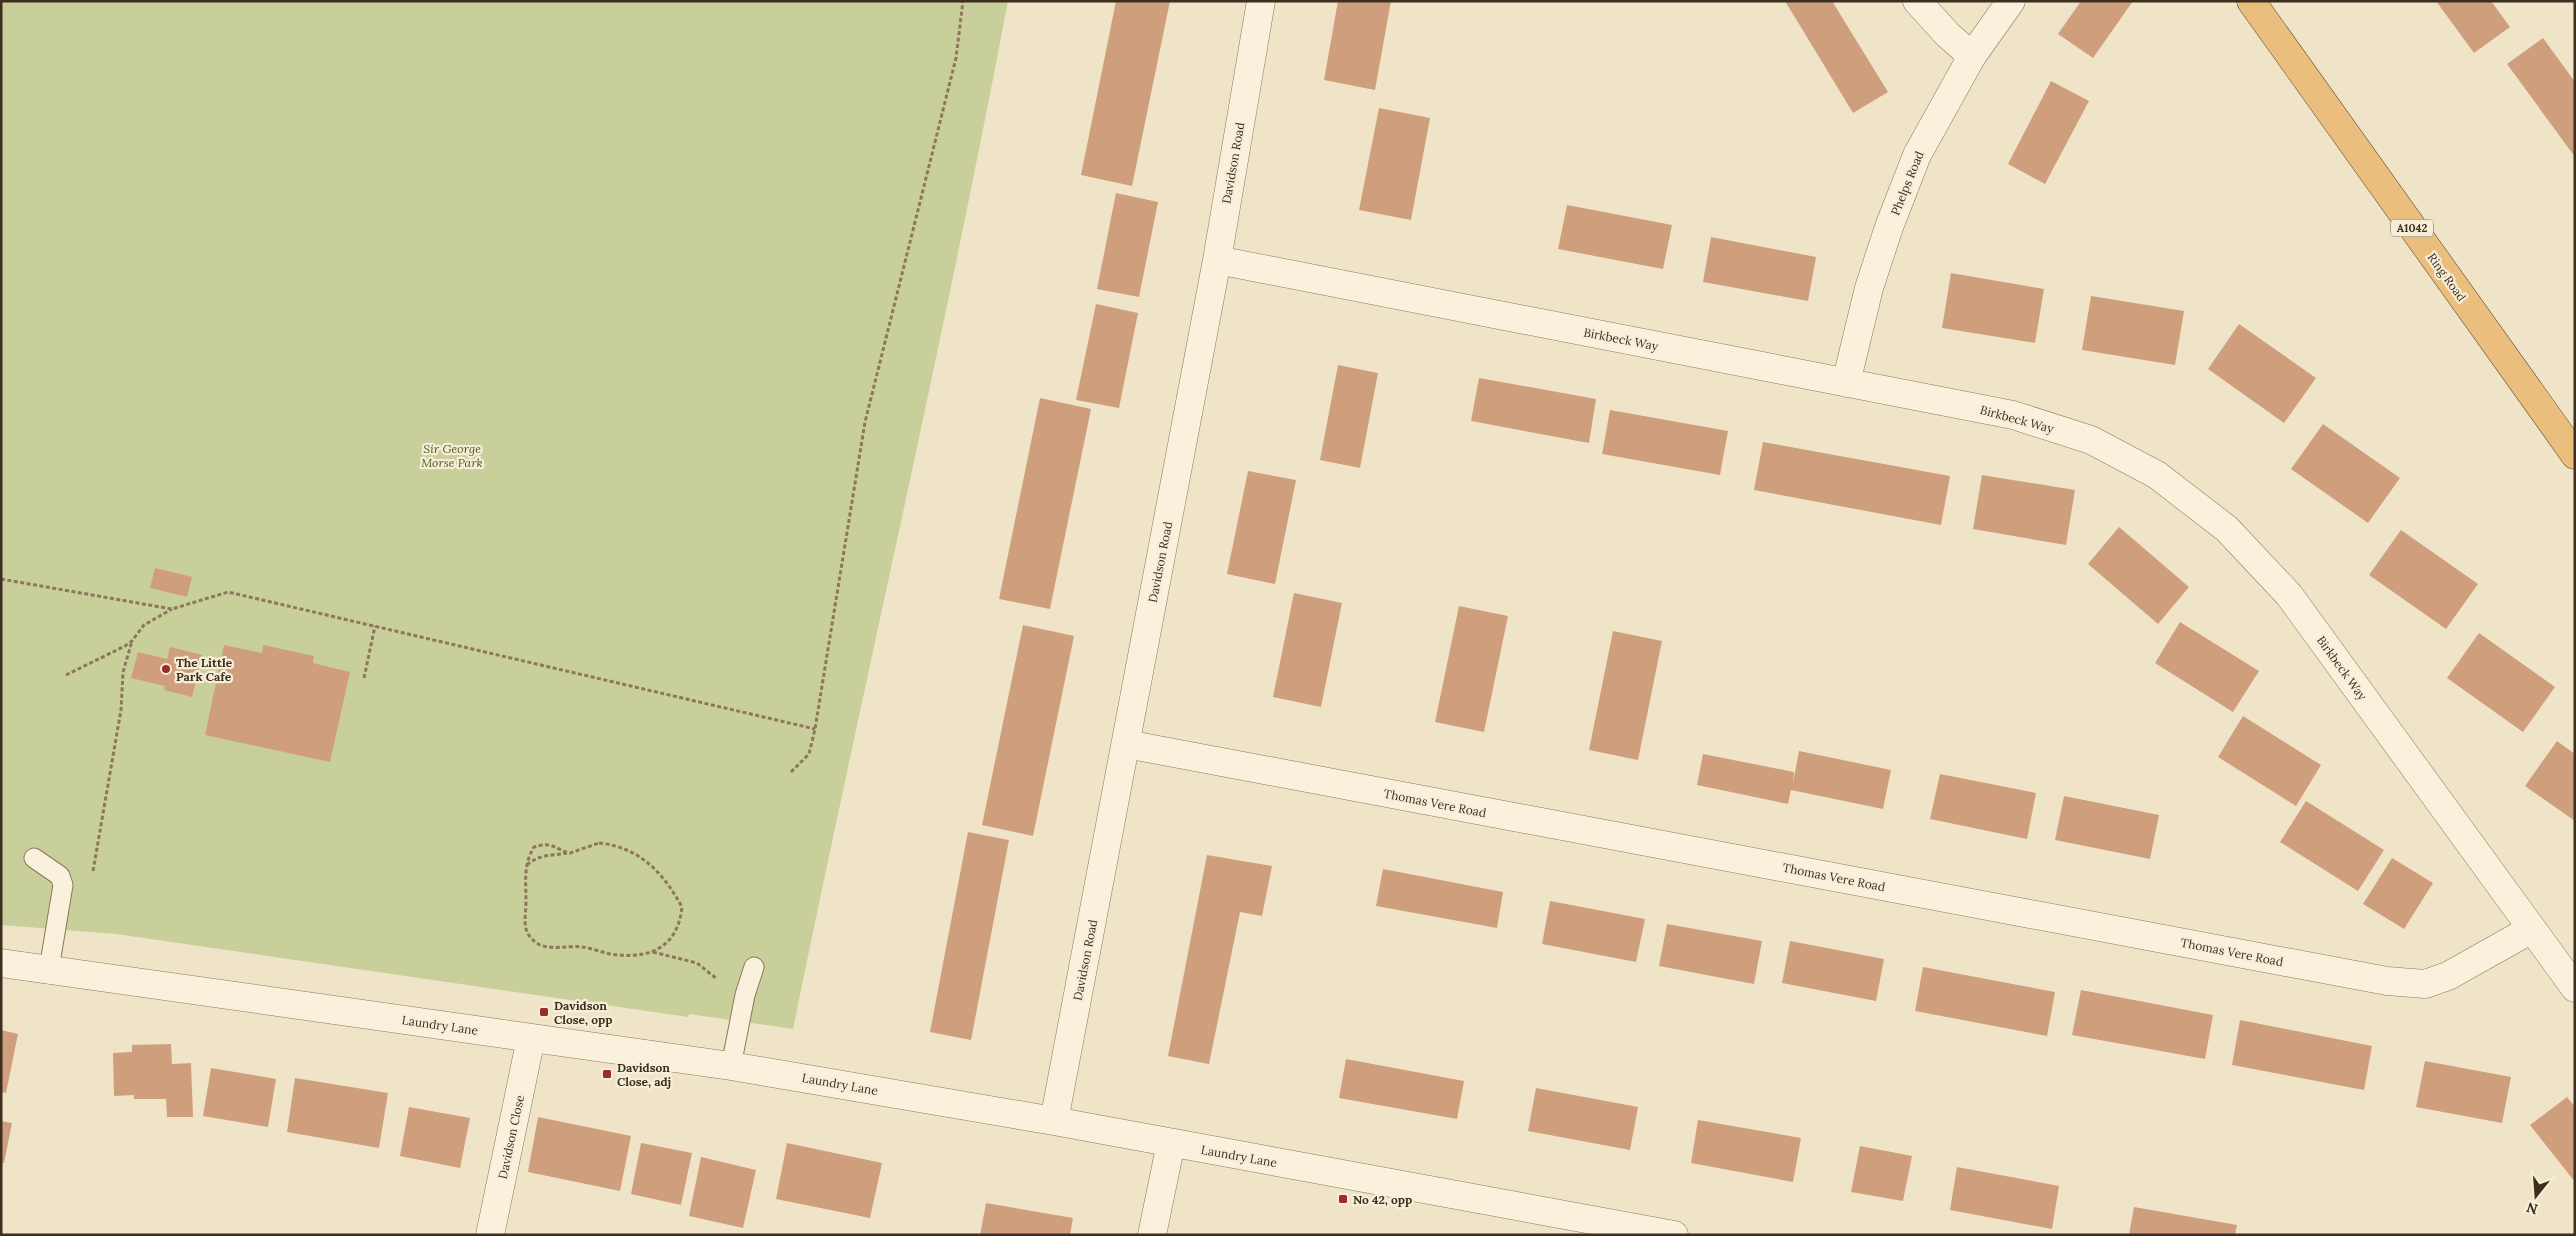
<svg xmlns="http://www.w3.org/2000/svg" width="2576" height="1236" font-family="Lora,serif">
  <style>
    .green { fill: #c9cf9b }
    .building { fill: #cf9f7d }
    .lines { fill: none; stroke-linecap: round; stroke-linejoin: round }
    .service-casing { stroke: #8d765c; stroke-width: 21 }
    .minor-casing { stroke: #8d765c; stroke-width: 29 }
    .trunk-casing { stroke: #5b4430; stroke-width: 29 }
    .path { stroke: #8d765c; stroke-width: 3; stroke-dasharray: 4 2.5; stroke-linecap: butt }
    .service { stroke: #faf1dc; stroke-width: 19 }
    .minor { stroke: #faf1dc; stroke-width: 28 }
    .trunk { stroke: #eabe7c; stroke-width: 28 }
    .poi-dot { fill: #9e2a2b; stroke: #f7eed8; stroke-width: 2 }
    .labels { text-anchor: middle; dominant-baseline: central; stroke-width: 4.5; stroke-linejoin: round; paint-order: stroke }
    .shield { fill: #f7eed8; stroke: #756857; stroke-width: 1 }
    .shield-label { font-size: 11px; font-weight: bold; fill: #3d2e20 }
    .street-label { font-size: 12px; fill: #3d2e20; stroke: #f7eed8 }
    .park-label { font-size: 12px; font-style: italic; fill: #4d5a26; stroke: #f7eed8 }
    .poi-label { font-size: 12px; font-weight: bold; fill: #3d2e20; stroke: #f7eed8; text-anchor: start }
  </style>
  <rect width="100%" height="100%" fill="#f0e4c8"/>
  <path class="green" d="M1 1H1008C943 345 863 686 793 1029L689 1014 688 1017 116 934 1 925Z"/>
  <path class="building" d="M1116 1H1170L1132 186 1081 175Z
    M1338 1H1391L1375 90 1324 80Z
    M1785 1H1832L1888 92 1853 113Z
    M2081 1H2133L2093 58 2058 34Z
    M2436 1H2491L2510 27 2474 53Z
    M2543 38 2575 82V157L2507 64Z
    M2051 81 2089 101 2045 184 2008 164Z
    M1379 108 1430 118 1411 220 1359 210Z
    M1116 193 1158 202 1139 297 1097 289Z
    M1567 205 1672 225 1663 269 1558 249Z
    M1711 237 1816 257 1808 301 1703 282Z
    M1951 273 2044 289 2035 343 1942 328Z
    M2091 296 2184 311 2175 365 2082 350Z
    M1096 304 1138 313 1119 408 1076 400Z
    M2239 324 2316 378 2284 423 2208 369Z
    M1338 365 1378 373 1360 468 1320 460Z
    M1479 378 1596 399 1589 443 1471 421Z
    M1040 398 1091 409 1050 609 999 599Z
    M1610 410 1728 431 1720 475 1602 454Z
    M2323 424 2400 478 2368 523 2291 469Z
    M1763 442 1950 476 1941 525 1754 490Z
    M1248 471 1296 480 1275 584 1227 574Z
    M1982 475 2075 490 2066 545 1973 529Z
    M2119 527 2189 587 2158 624 2088 564Z
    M2401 530 2478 584 2446 629 2369 575Z
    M155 568 192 577 187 597 150 588Z
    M1294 593 1342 603 1321 707 1273 697Z
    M1459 606 1508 616 1484 732 1435 722Z
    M2180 622 2259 671 2233 712 2155 663Z
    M1023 625 1074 636 1033 836 982 825Z
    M1613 631 1662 641 1638 760 1589 750Z
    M2479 633 2555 687 2523 732 2447 678Z
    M224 645 262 653 263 645 314 656 313 663 350 672 330 762 205 735Z
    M170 647 202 655 192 697 164 690 165 686 131 678 138 652 167 659Z
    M2243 716 2321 765 2296 806 2218 757Z
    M2557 741 2575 754V821L2525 786Z
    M1799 751 1891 770 1883 809 1791 790 1788 804 1697 785 1703 754 1794 772 1793 783Z
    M1940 774 2036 793 2027 839 1930 819Z
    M2064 796 2159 815 2150 859 2055 840Z
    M2306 801 2384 850 2358 891 2280 842Z
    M968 832 1009 840 971 1040 930 1032Z
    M1207 855 1272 866 1262 916 1240 912 1209 1064 1168 1056Z
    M2392 858 2433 883 2404 929 2363 904Z
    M1383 869 1503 892 1497 928 1376 906Z
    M1550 901 1645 919 1636 962 1542 944Z
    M1667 924 1762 941 1754 984 1659 966Z
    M1790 941 1884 959 1876 1001 1782 983Z
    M1923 967 2055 992 2047 1036 1915 1011Z
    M2081 990 2213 1015 2205 1059 2072 1035Z
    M2240 1020 2372 1046 2364 1090 2232 1065Z
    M1 1030 18 1034 6 1093 1 1092Z
    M171 1044 172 1064 191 1063 193 1117H167L166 1099H134V1095L114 1096 113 1053 132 1052V1045Z
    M1346 1059 1464 1081 1457 1119 1339 1098Z
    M2425 1061 2511 1077 2502 1123 2416 1107Z
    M211 1068 276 1079 268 1127 203 1116Z
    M295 1078 388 1093 379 1148 287 1132Z
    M1536 1088 1638 1107 1630 1150 1528 1131Z
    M2567 1097 2575 1107V1182L2530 1125Z
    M409 1107 470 1118 460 1168 400 1156Z
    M538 1117 631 1136 620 1191 528 1172Z
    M1698 1120 1801 1138 1793 1182 1691 1163Z
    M1 1121 12 1123 4 1163H1Z
    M641 1143 692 1153 681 1205 631 1194Z
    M787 1143 882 1163 870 1218 776 1199Z
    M1860 1146 1912 1156 1903 1201 1851 1192Z
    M701 1157 756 1170 743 1228 689 1216Z
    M1957 1167 2059 1186 2052 1229 1950 1210Z
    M986 1203 1073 1218 1070 1235H980Z
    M2134 1207 2237 1225 2235 1235H2129Z"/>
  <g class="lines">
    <g class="service-casing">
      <path id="service" d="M34 858 60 876 63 885 49 969
        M731 1066 745 995 754 967"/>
    </g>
    <g class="minor-casing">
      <path id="minor" d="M1917 1 1948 35 1972 56
        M1217 260 2013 415 2091 440 2157 475 2227 529 2289 595 2575 988
        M1846 383 1869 288 1889 227 1917 155 1972 56 2011 1
        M1126 744 2387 981 2425 984 2448 976 2530 930
        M1 963 731 1066 1054 1121 1674 1235
        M1054 1121 1217 260 1261 1
        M490 1235 531 1038
        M1152 1235 1171 1143"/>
    </g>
    <g class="trunk-casing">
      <path id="trunk" d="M2251 1 2575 455"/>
    </g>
    <path class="path" d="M1 579 172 609 228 592 815 729
      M66 675 125 646 132 641 144 625 172 609
      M364 678 375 626
      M791 772 809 754 815 729 865 422 956 58 963 1
      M599 843C639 847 663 872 682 907 678 944 655 958 619 955 606 955 594 948 582 947 567 945 546 952 534 941 521 930 526 917 526 902 526 882 523 865 534 847 553 841 554 849 570 853Z
      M527 865C539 854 551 856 567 853
      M93 871 121 710 123 672 132 641
      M653 952 697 963 717 979"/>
    <use href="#service" class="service"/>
    <use href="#minor" class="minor"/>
    <use href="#trunk" class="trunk"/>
  </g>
  <g class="poi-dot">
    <circle cx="166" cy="669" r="5"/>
    <rect x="539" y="1007" width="10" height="10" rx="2.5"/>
    <rect x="602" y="1069" width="10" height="10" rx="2.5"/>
    <rect x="1338" y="1194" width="10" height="10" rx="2.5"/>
  </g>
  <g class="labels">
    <rect class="shield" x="2391" y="219.5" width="42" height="17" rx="4"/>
    <g class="shield-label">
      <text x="2412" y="228">A1042</text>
    </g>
    <g class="street-label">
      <text transform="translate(1233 163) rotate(-80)">Davidson Road</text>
      <text transform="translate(1907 183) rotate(-68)">Phelps Road</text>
      <text transform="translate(2447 277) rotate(54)">Ring Road</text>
      <text transform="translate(1621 339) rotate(11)">Birkbeck Way</text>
      <text transform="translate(2017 419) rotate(15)">Birkbeck Way</text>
      <text transform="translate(1160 562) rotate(-79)">Davidson Road</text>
      <text transform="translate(2342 668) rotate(54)">Birkbeck Way</text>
      <text transform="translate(1435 803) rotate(11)">Thomas Vere Road</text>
      <text transform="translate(1834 877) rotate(11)">Thomas Vere Road</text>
      <text transform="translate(2232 952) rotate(11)">Thomas Vere Road</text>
      <text transform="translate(1085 960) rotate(-79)">Davidson Road</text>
      <text transform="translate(440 1025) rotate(8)">Laundry Lane</text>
      <text transform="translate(840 1084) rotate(10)">Laundry Lane</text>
      <text transform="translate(511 1137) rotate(-78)">Davidson Close</text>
      <text transform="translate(1239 1156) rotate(10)">Laundry Lane</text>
    </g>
    <g class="park-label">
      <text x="452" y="448">Sir George<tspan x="452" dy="14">Morse Park</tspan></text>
    </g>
    <g class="poi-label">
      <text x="176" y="662">The Little<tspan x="176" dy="14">Park Cafe</tspan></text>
      <text x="554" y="1005">Davidson<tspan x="554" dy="14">Close, opp</tspan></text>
      <text x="617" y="1067">Davidson<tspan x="617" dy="14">Close, adj</tspan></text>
      <text x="1353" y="1199">No 42, opp</text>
    </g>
  </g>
  <rect width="2576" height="1236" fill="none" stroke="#3d2e20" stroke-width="5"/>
  <g transform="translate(2536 1196) rotate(197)" stroke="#f7eed8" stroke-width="4" paint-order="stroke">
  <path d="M0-4L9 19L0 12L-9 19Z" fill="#3d2e20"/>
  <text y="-8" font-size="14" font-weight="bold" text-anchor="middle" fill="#3d2e20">N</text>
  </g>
</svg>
